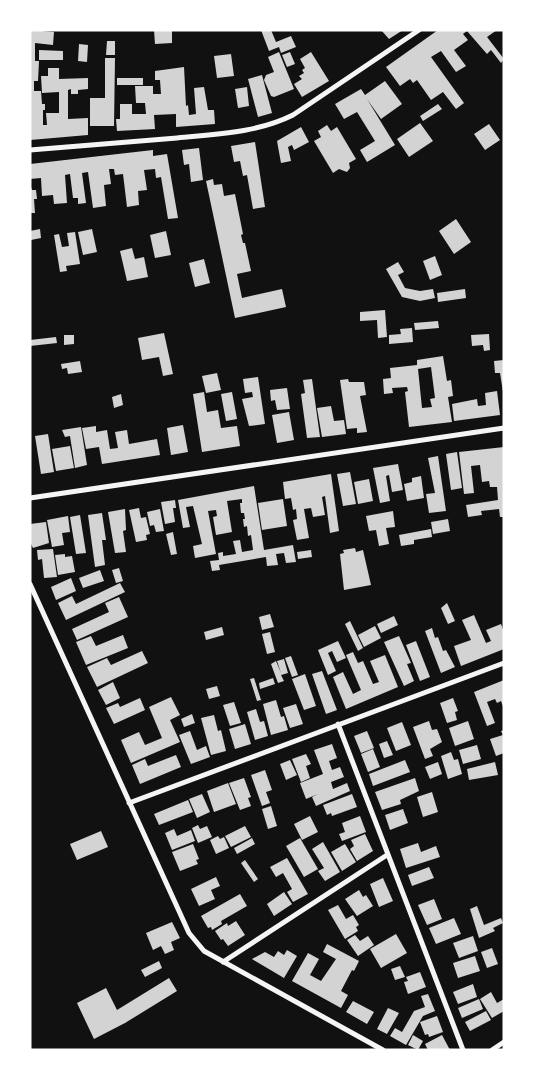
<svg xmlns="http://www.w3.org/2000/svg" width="534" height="1080" font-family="Lato,sans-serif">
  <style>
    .building { fill: #d3d3d3; fill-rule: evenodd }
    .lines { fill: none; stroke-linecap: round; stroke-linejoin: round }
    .minor { stroke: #f5f5f5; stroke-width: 5 }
  </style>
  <rect width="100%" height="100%" fill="#111"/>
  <path class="building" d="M30 30 54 32 53 45 35 43V61H39L38 81H34V91H41L42 104H45V110H43V125H47L46 113H59V92L42 93 41 76H48V68H59V79L88 78V89L78 90V94H71V89L68 90V119L88 118V135L30 140Z
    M154 30H172V43L155 44Z
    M261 30H271L276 42 291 36 296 47 281 53 279 47 269 51Z
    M381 30H403L389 39Z
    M438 30H497L487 37 504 59 501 63 491 50 487 54 467 31 463 34 468 40 454 50 466 66 456 72 441 51 431 57 464 103 456 109 443 92 431 100 417 80 413 83 410 79 400 86 386 67Z
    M107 41H115V55H106Z
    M79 44 88 45 87 62 78 61Z
    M39 50 63 51V60H39Z
    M279 52 294 89 274 97 271 96 264 80 266 75 274 72 268 57Z
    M290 52 295 64 287 67 282 55Z
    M311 52 329 81 302 97 294 84 302 79 299 76 304 73 302 70 305 68 300 59Z
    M231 54 234 76 217 78 214 56Z
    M105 58H115L114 126H90V98H105Z
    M184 67 186 106 188 105 189 115 196 114 194 88 204 87 208 110H214L215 124 176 127V114L154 115 155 129 117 131 116 119H120V104H132V114H146L145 103H136L135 86H153V94H161L160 80H155V71Z
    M262 75 272 113 258 117 248 79Z
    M117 78H143V85H117Z
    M385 81 402 104 381 119 367 99 395 145 367 162 360 150 375 141 357 112 344 119 335 104 361 89 365 95Z
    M247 87 249 106 238 108 235 89Z
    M438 104 442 109 423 121 420 116Z
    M420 123 433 141 409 157 397 139Z
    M489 124 500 140 485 150 474 134Z
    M327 125 331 131 337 127 356 159 349 163 350 168 347 172 339 169 333 173 314 141 321 137 318 131Z
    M301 127 309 142 294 150 292 145 288 147 291 161 281 163 277 141Z
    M255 142 265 207 253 209 247 175 243 176 240 161 234 162 231 146Z
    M199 148 203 180 191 182 189 164 184 165 182 150Z
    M153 150V156L167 154 178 218 168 219 161 177 156 178 155 169 144 170 147 190 138 191 139 205 127 207 123 174 115 175 114 169H109L111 184 104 185 106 206 93 208 88 172 82 173 86 203 78 204V198H73L70 174 65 175 67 203 54 204 53 195 42 196 41 178 30 179V164Z
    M213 179 214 185 222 184 224 196 235 194 243 234 241 235 243 243H245L251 271 237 274 242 298 282 289 286 307 235 318 206 181Z
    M30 185 32 190H36L37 199H34L35 213H30Z
    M456 219 471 242 454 254 439 231Z
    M40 229 41 238 31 240 30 231Z
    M92 229 97 252 83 255 78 232Z
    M166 231 171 255 155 258 150 235Z
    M75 232 80 264 66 266 67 271 60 272 54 235 59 234 62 247 69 246 67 233Z
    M132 248 135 259 144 257 148 277 127 281 120 251Z
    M435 256 442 275 430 280 423 261Z
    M204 259 210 283 195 287 189 263Z
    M398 262 404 272 398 275 405 288 420 291 433 289 435 298 420 301 402 297 386 269Z
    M465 289 466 298 438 302 437 293Z
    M385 310 387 337 378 338 377 320 360 321V312Z
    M438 321 439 328 415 330 414 323Z
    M412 328 413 342 389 344V335L401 334 400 329Z
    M164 333 173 374 163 376 159 357 142 360 138 338Z
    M489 334 490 350 484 351 483 345 472 346 471 335Z
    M64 335H74V344L64 345Z
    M56 337 57 343 30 346V340Z
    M443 356 447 381 451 380 453 396 448 397 452 422 409 427 405 392 408 391 407 387 392 388 393 393 384 394 383 379 391 378 390 368 417 365V360ZM431 367 435 398 430 399 432 407 422 408 418 369Z
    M504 360V392H503L500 373H495L494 361Z
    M80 361 82 372 68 374 67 368 62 369 61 364Z
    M217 373 221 390 206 393 202 376Z
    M258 377 265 424 249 426 242 399 253 397 252 392 245 393 243 379Z
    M312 379 320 437 307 438 301 394 305 393 303 380Z
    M348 379 349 382H364L366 395 360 396 367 432 357 433V428L347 429 340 380Z
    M287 388 290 409 277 410 275 400 271 401 270 390Z
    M497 391 500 415 454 421 452 404 477 399 478 406 486 405 485 393Z
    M204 392 207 412 218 410 221 428 237 426 240 446 202 452 193 394Z
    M232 392 237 419 226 421 221 394Z
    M121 394 123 405 114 408 112 397Z
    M331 406 334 421 344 420 346 434 322 437 317 408Z
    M289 412 294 440 277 443 272 415Z
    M183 425 188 452 171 455 167 428Z
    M96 426V432L107 430 110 449 118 448 115 432 127 430 129 444 157 439 160 455 102 464 99 447 86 449 82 428Z
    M81 427 87 465 75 468 70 436 65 437 62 430Z
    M48 434 54 472 41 474 35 436Z
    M70 446 74 468 56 471 52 449Z
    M504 447V517H500L499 509 481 511 482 515 468 517 466 505 498 500 497 487H490L489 481 482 482 480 465 471 466 474 493 464 494 459 452Z
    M457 452 462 488 451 490 446 454Z
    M438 456 446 511 429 513 426 494 435 493 428 458Z
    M398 464 403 490 392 492 389 475 386 476 390 501 380 503 373 468Z
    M350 472 356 504 343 506 337 474Z
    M331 474 339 531 330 533 325 496 322 497 325 515 313 517 311 508 304 509 309 538 297 540 293 520 297 519 296 509 293 510 291 498 285 499 283 482Z
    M421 476 424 498 407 501 404 484 412 482V478Z
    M369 479 373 501 358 504 354 482Z
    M254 486 264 550 293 545 296 562 286 563 284 553 276 554 278 565 267 566 266 557 219 565 220 570 212 571 210 561 219 560 218 553 223 552V556L236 554 233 541 240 540 242 552 253 550 251 535 248 536 247 526 244 527 243 519H245L244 513H241L240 503H242V499L227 501 232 532 216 535 213 517 217 516 216 510 208 511 216 554 195 558 193 546 202 544 193 506 186 507 190 527 183 528 178 500Z
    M283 499 287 526 262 530 258 503Z
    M175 500 176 508H173L175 522 165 524 161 502Z
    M139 508 141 518 146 517 150 534 146 535 147 540 136 542 129 510Z
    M125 509 126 530 123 531 126 552 115 553 108 512Z
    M160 509 164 531 156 532 154 525 150 526 147 512Z
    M393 511 395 527 386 528 389 544 379 546 376 530 369 531 366 516Z
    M102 513 106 540H102L105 565 95 567 88 515Z
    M80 515 86 553 76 554 70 517Z
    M68 516 70 532 62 533 64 545 52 547 47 520Z
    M448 519 450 531 433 534 431 522Z
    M46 522 49 543 33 548 30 542V524Z
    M431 529 432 537 414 540V544L401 546 399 535Z
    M173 532 177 554 171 555 166 534Z
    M355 548 356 552 363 550 371 585 344 590 340 554 344 553 343 550Z
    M53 549 57 577 44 578 42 559 38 560 37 550Z
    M311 550 312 557 298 559 297 552Z
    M65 554V557L72 556 75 572 58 575 55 555Z
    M119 568 123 581 116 583 112 570Z
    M100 570 104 581 83 588 79 578Z
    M71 578 76 591 56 600 51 587Z
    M120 583 125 592 66 620 58 603 72 596 76 604Z
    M119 597 128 617 77 640 72 629 109 612 105 603Z
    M447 603 455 621 448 624 441 608Z
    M270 614 274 627 262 630 259 617Z
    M474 615 486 643 491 641 486 630 501 624 504 632V649L461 666 454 646 471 640 462 620Z
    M394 616 398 625 381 633 377 624Z
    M350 621 363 648 358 651 345 624Z
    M375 626 381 638 364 647 358 635Z
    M222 627 224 635 206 640 204 632Z
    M432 628 435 638 438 637 443 651 446 650 455 667 441 673 425 631Z
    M270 632 275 652 267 654 262 634Z
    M123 635 128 648 86 665 76 642 91 636 96 646Z
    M399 636 411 663 407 664 414 681 404 686 384 642Z
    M338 641 346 658 337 662 332 651 328 653 336 671 328 675 318 650Z
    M416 641 430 677 420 681 406 645Z
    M142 651 148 663 97 687 87 667 107 658 111 665Z
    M353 652 358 663 363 661 373 684 379 682 370 661 385 655 398 687 346 709 333 677 343 672 353 694 361 690 346 655Z
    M291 656 298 675 292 677 285 658Z
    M284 659 288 673 281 675 284 681 278 683 271 664 276 661 281 673 277 661Z
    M322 671 337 710 326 714 312 674Z
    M305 674 316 706 304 710 292 679Z
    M254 678 261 700 257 701 250 679Z
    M273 678 275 684 260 689 259 683Z
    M504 680V709L501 701 497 703 495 699 487 702 495 723 487 726 474 692Z
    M113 682 120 698 106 705 98 690Z
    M217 686 220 696 209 699 206 689Z
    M171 697 180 715 170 720 180 742 131 763 121 740 139 732 145 745 162 738 149 707Z
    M140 698 145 710 114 724 106 708 118 703 120 707Z
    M453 698 458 711 455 712 457 720 447 723 440 703Z
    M276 700 281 717 284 716 288 730 271 735 263 704Z
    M234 702 241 723 230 726 223 705Z
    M296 704 303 724 290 728 283 708Z
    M256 709 260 722 264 721 268 736 255 740 247 712Z
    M192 714 195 723 184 727 181 719Z
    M214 715 218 731 221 730 226 751 211 755 201 718Z
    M429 721 432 730 437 729 442 742 430 749 433 756 425 759 413 727Z
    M468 721 474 739 455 746 449 728Z
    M402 722 411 745 396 751 387 728Z
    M245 724 251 744 235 749 229 729Z
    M504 730V753L496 756 490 739 503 735 501 731Z
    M190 731 197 750 206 746 210 757 191 764 179 735Z
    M367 731 374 748 361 753 354 736Z
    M387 741 393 755 384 758 379 744Z
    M332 744 337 758 329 761 332 770 340 767 344 777 331 782 333 789 347 783 350 791 316 806 312 797 318 794 306 799 300 783 323 774 314 750Z
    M477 745 481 759 463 764 459 750Z
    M373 749 380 767 368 772 361 754Z
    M451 752 454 760 458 759 462 774 448 779 441 756Z
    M306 754 311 764 306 766 310 778 301 782 292 759Z
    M176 755 181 767 140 784 132 765 145 759 148 766Z
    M290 760 297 775 286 780 280 764Z
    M405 760 410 772 373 786 369 774Z
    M438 762 442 774 430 779 425 767Z
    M495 762 498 775 469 780 467 769Z
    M265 770 272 790 266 792 270 803 262 806 251 775Z
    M244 778 251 797 248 798 251 806 240 810 229 783Z
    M415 778 419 791 400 800 401 804 382 810 375 792Z
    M228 783 236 804 214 812 207 791Z
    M432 792 438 812 423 817 417 797Z
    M202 794 210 812 197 818 189 799Z
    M352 794 357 807 332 816 331 813 327 815 323 805Z
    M188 800 193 812 159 825 154 814Z
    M271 806 277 826 268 829 262 809Z
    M403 809 408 823 390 830 385 815Z
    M310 816 318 832 302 840 294 824Z
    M360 816 366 832 342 841 339 834 345 832 342 823Z
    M198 825 200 829 207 826 212 837 198 843 192 828Z
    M245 826 251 837 231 847 225 836Z
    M174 829 177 836 191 830 195 841 172 850 165 833Z
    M101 831 108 847 77 860 70 844Z
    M365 834 373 851 357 861 350 849 354 846 351 840Z
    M218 836 220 839 224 837 229 848 216 854 210 840Z
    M252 838 255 844 237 854 234 848Z
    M300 838 318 869 304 877 286 846Z
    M323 842 340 872 325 881 318 871 324 868 312 849Z
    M418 843 421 852 436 846 440 857 406 868 400 849Z
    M193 844 199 859 196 860 198 864 180 871 172 852Z
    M345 844 356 862 342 871 331 852Z
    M287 858 308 894 293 902 287 892 292 889 283 873 276 877 270 867Z
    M245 860 258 879 254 882 241 863Z
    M429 867 434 878 412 886 408 875Z
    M216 877 220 886 211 890 215 899 199 906 191 889Z
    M383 878 393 901 379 907 370 884Z
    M359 890 363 897 366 895 373 906 357 916 345 899Z
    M284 892 292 904 274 916 267 904Z
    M240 894 247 906 221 921 222 924 212 930 211 927 208 928 201 916Z
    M434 899 442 919 427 925 418 905Z
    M338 905 346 919 353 915 359 925 356 927 358 931 345 939 328 910Z
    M477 906 484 925 501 918 503 923 493 928 495 931 479 938 470 909Z
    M454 918 461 934 436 944 429 928Z
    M236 921 245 935 228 946 223 939 221 940 215 931 227 923 228 926Z
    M172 922 180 938 171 942 174 950 165 954 161 946 153 950 146 933Z
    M396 934 407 953 381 968 370 949Z
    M355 935 360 941 368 936 374 945 358 956 347 940Z
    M473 936 478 951 459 958 453 943Z
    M327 944 359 961 354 971 352 970 341 991 348 995 341 1008 292 981 308 953 319 959 310 975 321 981 336 959 323 952Z
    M492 948 498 964 487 968 481 952Z
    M287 950 297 956 284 978 252 959 265 952 274 957 278 951 284 955Z
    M475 956 480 971 458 978 453 963Z
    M159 961 162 968 145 977 141 970Z
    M400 966 405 977 395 980 391 969Z
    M420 972 426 987 408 994 404 982 408 981 406 977Z
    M169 978 177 991 125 1023 94 1039 77 1003 106 988 117 1010Z
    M473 984 477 997 458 1004 453 992Z
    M491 992 497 1003 504 999V1011L492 1018 480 999Z
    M428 994 435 1011 423 1016 406 1045 390 1036 395 1028 402 1032 414 1011 425 1007 421 996Z
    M479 999 483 1009 462 1018 458 1008Z
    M353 1001 374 1012 367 1024 346 1012Z
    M388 1008 399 1013 387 1034 377 1029Z
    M486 1011 491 1020 470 1031 465 1022Z
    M437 1016 443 1032 429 1037 428 1034 425 1035 420 1022Z
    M413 1035 423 1041 418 1050 408 1045Z
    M442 1035 450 1050H428L425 1044Z"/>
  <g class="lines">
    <path class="minor" d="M30 150C79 146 128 142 177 138 216 134 257 133 293 115L419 30
      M30 498 504 428
      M30 584 189 933 204 951 383 1050
      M338 724 463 1050
      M129 803 504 663
      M223 962 387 855
      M492 1050 504 1042"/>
  </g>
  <rect width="534" height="1080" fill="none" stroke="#ffffff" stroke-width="63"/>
</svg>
